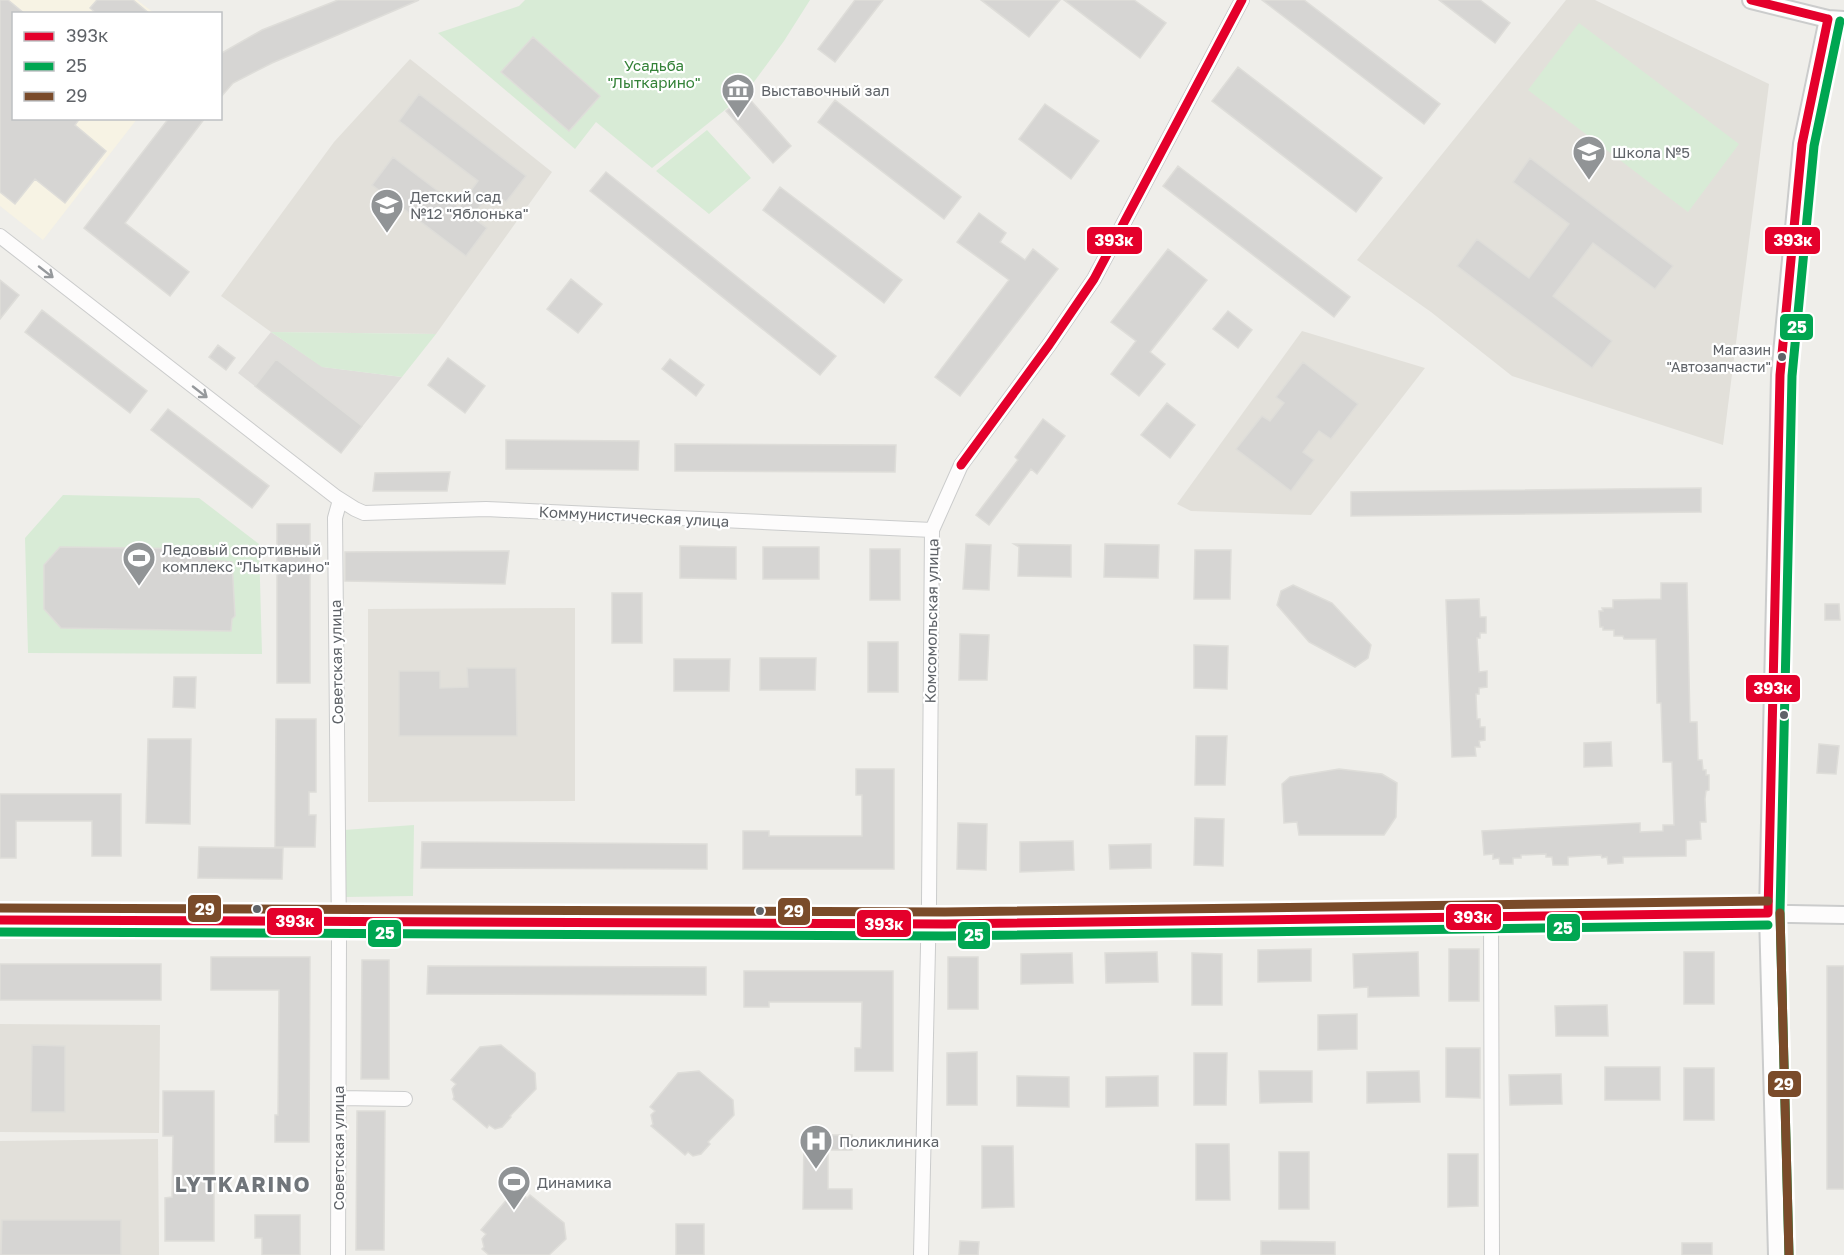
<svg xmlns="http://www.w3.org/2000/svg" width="1844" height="1255" font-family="'Golos Text',sans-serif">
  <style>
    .commercial { fill: #f7f3e4 }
    .industrial { fill: #dfddda }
    .education { fill: #e2e0da }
    .green { fill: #d8ebd6 }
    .building { fill: #d6d5d3; stroke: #deddd9; stroke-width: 1.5 }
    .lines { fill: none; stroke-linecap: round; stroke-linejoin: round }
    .minor-casing { stroke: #cbcccc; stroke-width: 16 }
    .tertiary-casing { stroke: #cbcccc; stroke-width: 20 }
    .minor { stroke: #fdfcfc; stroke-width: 14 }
    .tertiary { stroke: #fdfcfc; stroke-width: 16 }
    .bus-1-casing { stroke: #fff; stroke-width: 14 }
    .bus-2-casing { stroke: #fff; stroke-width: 14 }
    .bus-3-casing { stroke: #fff; stroke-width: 14 }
    .bus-1 { stroke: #e4002b; stroke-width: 9 }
    .bus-2 { stroke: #00a651; stroke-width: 9 }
    .bus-3 { stroke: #7a4b2a; stroke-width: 9 }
    .oneway { stroke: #96999c }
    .bus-dot { fill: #5f6368; stroke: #fff; stroke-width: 2 }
    .labels { text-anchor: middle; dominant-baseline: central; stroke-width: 4.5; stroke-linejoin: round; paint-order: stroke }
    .bus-label { font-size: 14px; fill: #5f6368; stroke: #fff; text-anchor: end }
    .park-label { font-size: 15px; fill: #348238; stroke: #fff }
    .poi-label { font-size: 15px; fill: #5f6368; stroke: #fff; text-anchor: start }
    .street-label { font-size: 15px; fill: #5f6368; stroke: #fff }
    .district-label { font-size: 21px; font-weight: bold; letter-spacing: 1.5px; fill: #70757a; stroke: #fff }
    .line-badge { stroke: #fff; stroke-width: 2 }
    .badge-label { font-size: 16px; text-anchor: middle; font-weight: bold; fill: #fff }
  </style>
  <rect width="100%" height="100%" fill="#efeeea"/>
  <path class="commercial" d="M0 0H137L154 13 14 14V118L137 119 43 240 0 206Z"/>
  <path class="industrial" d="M271 332 323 367 402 377 341 453 238 373Z"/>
  <path class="education" d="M1566 0H1595L1769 84 1723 445 1512 376 1431 312 1357 260Z
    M410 59 552 172 436 334 271 332 221 296 334 142Z
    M1302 331 1425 368 1311 515 1191 511 1177 504Z
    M575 608V801L368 802V609Z
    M0 1024 160 1025 159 1133 0 1132Z
    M158 1139 159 1255H0V1141Z"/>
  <path class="green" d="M525 0H810L784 41 745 94 652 168 596 122 575 149 438 33 519 6Z
    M1579 23 1739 144 1688 212 1528 90Z
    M707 130 751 178 709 214 656 171Z
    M271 332 436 334 402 377 322 367Z
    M63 495 199 498 259 544 262 654 28 653 25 538Z
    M414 825 413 896 346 897 344 830Z"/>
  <path class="building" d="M0 0H8L25 14H14V118H80L75 125 106 151 65 203 35 179 15 204 0 192Z
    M97 0H133L150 14H97L90 8Z
    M338 0H419L272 63 233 83 220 98V54L262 30Z
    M855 0H883L835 62 818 49Z
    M981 0H1060L1029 37Z
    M1064 0H1134L1166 23 1140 58Z
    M1262 0H1304L1440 104 1424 124Z
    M1439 0H1480L1510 23 1495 43Z
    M533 37 600 96 569 131 501 72Z
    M1238 67 1382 178 1356 212 1212 101Z
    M419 94 526 176 506 202 491 191 472 217 487 228 466 256 372 185 393 157 459 207 478 181 399 121Z
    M745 94 791 146 773 163 726 111Z
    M835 100 961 197 944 219 818 122Z
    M1045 104 1099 141 1071 179 1019 139Z
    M169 118H205L125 223 189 272 170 296 84 228Z
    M1530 158 1673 266 1655 289 1593 243 1553 296 1612 341 1592 368 1457 266 1477 239 1529 278 1569 224 1513 182Z
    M1178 166 1350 297 1334 317 1163 186Z
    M606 172 836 356 820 375 590 191Z
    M780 187 902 280 884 303 763 210Z
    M979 213 1006 233 1000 242 1025 260 1033 249 1058 269 960 396 935 377 1009 280 957 242Z
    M1168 249 1207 280 1150 352 1165 364 1139 396 1111 374 1136 341 1111 322Z
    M571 279 602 304 578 333 547 309Z
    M0 280 19 295 0 319Z
    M42 310 147 391 130 413 25 332Z
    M1228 311 1252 330 1238 348 1213 329Z
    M218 345 235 358 226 370 209 357Z
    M448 358 485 386 465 413 428 385Z
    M276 359 362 426 341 453 255 386Z
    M670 359 704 385 696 396 662 369Z
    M1303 362 1358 404 1331 439 1319 431 1303 452 1314 460 1291 491 1236 449 1262 416 1270 421 1284 403 1276 397Z
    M1167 403 1195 425 1170 458 1141 435Z
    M168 409 269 486 252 508 151 430Z
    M1043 419 1065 436 1037 474 1031 469 989 525 976 515 1018 460 1015 457Z
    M506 440 639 441 638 470 506 469Z
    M675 444 896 445 895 472 675 471Z
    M450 472 447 491H373L375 473Z
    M1701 488V512L1351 516V492Z
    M277 524H310V683H277Z
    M966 544 991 545 989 590 963 589Z
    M1014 544 1071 545V577L1018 576 1019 547Z
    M1105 544 1159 545 1158 578 1104 577Z
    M680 546 736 547V579L680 578Z
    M60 547 206 549 207 560 232 562 235 616 232 619 231 631 61 628 44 609V565Z
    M763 547H819V579H763Z
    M870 549H900V600H870Z
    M1195 550H1231L1230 599H1194Z
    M509 551 505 584 345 581V552Z
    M1661 583H1687L1690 722H1697L1698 760H1702L1703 770H1706V775H1709V790L1706 791 1705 799 1706 822H1700L1701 839 1686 840V856L1623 857V863L1608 864 1607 857 1602 858 1601 855 1568 857V865H1553L1552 857H1546V854L1521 855V858H1513V864H1500L1499 858 1493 859V854L1484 855 1482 831 1640 823V832L1663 831V825H1674L1672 762H1663L1661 703H1657L1656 639H1624L1623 636H1614V630H1603V627H1600L1599 611H1603L1602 608H1613V600L1661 599Z
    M1293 585 1332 603 1371 645 1368 658 1355 667 1309 642 1277 605 1281 591Z
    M612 593H642V643H612Z
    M1479 599 1480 617H1486V633H1480V638H1477L1479 672 1487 671V687L1479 688V694H1476L1477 719H1480V727H1485V740L1479 741 1480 747H1475L1476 756 1452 757 1446 600Z
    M1825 604H1839L1840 620H1825Z
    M960 634 989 635 987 680H959Z
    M868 642H898V692H868Z
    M1194 645 1228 646 1227 689 1194 688Z
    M760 658H816L815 690H760Z
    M674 659H730L729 691H674Z
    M467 668H516L517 736H399V671H440V688L468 687Z
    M174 677H196L195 708 173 707Z
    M276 719H316V792H309V815H316L315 847H275Z
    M1196 736H1227L1225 785H1195Z
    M148 739H191L190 824 146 823Z
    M1611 742 1612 766 1584 767V743Z
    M1819 744 1839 746 1836 774 1817 773Z
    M856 769H894V869H743V831H769V836H862V795H856Z
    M1339 769 1382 774 1397 783 1396 817 1384 835H1299L1297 822 1284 823 1282 784 1290 777Z
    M0 794H121V856H92V821H16V858H0Z
    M1195 818 1224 819 1223 866 1194 865Z
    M958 823 987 824 986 870 957 869Z
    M1073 841 1074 870 1020 872V842Z
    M422 842 707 844V869L421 868Z
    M1151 844V868L1110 869 1109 845Z
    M199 847 283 848 282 879 198 878Z
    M1311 949V981L1258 982V950Z
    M1449 949H1479V1001H1449Z
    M1157 952 1158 982 1106 983 1105 953Z
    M1418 952 1419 996 1368 997V987L1354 988 1353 954Z
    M1684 952H1714V1004H1684Z
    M1072 953 1073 983 1021 984V954Z
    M1192 953 1222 954V1005H1192Z
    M211 957H310L309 1142H275V1115H278L279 990H211Z
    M948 957H978V1009H948Z
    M362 960H389V1079H361Z
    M0 964H161V1000H0Z
    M428 966 706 967V995L427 994Z
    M1827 966H1844V1189H1827Z
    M744 971H893V1071H855V1048H861L862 1002H769V1007H744Z
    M1607 1005 1608 1036H1556L1555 1006Z
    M1357 1014V1049L1318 1050V1015Z
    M32 1045 65 1046V1112H31Z
    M501 1045 535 1073 536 1089 510 1116 511 1117 502 1127 495 1129 489 1125 487 1128 453 1099 454 1097 452 1089 456 1084 451 1080 480 1047Z
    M1446 1048H1480V1098L1446 1097Z
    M977 1052V1105H947V1053Z
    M1194 1053H1227L1226 1105H1194Z
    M1605 1067H1660V1100H1605Z
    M1684 1068H1714V1120H1684Z
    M699 1071 733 1100 734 1115 708 1142 710 1144 701 1154 693 1156 688 1152 685 1155 651 1126 653 1124 651 1115 655 1111 650 1107 678 1073Z
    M1259 1071H1312V1102L1260 1103Z
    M1419 1071 1420 1102 1367 1103V1072Z
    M1561 1074 1562 1104 1510 1105 1509 1075Z
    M1017 1076 1069 1077V1107L1017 1106Z
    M1158 1076V1106L1106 1107V1077Z
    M163 1091H214V1241H165V1198L172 1197 173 1136H163Z
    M357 1111H385L384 1250H356Z
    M804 1135H852V1150H828V1189H852V1209H803Z
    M1196 1144H1229L1230 1200H1196Z
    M982 1146H1013L1014 1207 982 1208Z
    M1279 1152H1309V1209H1279Z
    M1448 1154H1478V1206L1448 1207Z
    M522 1195 527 1198 530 1195 564 1223 566 1239 549 1255H489L482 1249 484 1247 482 1239 486 1234 481 1230 509 1197Z
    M255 1215H300V1255H262V1238H255Z
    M2 1220H121V1255H1Z
    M676 1224H704V1255H676Z
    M960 1241 979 1242 978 1255H959Z
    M1261 1241 1335 1242V1255H1261Z
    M1682 1243H1712V1255H1682Z"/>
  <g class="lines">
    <g class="minor-casing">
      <path id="minor" d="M0 236 336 497 355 509 364 513 486 509 932 530
        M1491 917 1492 1255
        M339 1098 405 1099
        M338 1255 339 937 335 518 340 500
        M921 1255 929 903 932 530 961 465 1049 345 1094 279 1242 0"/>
    </g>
    <g class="tertiary-casing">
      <path id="tertiary" d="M1751 0 1828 19 1844 20
        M0 920 945 924 1744 913 1844 915
        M1777 1255 1768 913 1780 375 1802 144 1828 19"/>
    </g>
    <use href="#minor" class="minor"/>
    <use href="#tertiary" class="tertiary"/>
    <g class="bus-1-casing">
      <path id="bus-1" d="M1751 0 1828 19
        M961 465 1049 345 1094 279 1242 0
        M1768 913 1780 375 1802 144 1828 19
        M0 920 945 924 1768 913"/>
    </g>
    <g class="bus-2-casing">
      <path id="bus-2" d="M0 932 945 936 1768 925
        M1789 1255 1780 913 1792 376 1814 146 1840 21"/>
    </g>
    <g class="bus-3-casing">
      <path id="bus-3" d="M0 908 945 912 1768 901
        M1780 913 1789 1255"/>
    </g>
    <use href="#bus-1" class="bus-1"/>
    <use href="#bus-2" class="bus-2"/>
    <use href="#bus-3" class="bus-3"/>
  </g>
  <defs><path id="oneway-shaft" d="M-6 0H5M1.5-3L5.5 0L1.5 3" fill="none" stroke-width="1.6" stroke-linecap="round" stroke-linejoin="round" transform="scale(1.5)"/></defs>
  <g class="oneway">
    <use href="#oneway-shaft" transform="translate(46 272) rotate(38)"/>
    <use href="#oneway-shaft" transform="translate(200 392) rotate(38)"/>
  </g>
  <defs>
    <g id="museum-pin" transform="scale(1.725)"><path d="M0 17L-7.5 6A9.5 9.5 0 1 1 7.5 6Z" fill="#919496" stroke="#fff"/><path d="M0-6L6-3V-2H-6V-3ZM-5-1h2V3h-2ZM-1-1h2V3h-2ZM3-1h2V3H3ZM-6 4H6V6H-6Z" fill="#fff"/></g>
    <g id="school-pin" transform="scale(1.725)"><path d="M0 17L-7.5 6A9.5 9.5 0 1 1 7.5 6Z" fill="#919496" stroke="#fff"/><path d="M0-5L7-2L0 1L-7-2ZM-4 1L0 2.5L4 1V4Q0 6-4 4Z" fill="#fff"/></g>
    <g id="stadium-pin" transform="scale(1.725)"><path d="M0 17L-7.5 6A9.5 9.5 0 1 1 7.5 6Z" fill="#919496" stroke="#fff"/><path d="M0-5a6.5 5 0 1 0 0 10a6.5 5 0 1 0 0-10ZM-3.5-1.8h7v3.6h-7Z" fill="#fff"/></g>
    <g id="hospital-pin" transform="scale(1.725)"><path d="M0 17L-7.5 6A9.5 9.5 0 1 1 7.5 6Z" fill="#919496" stroke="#fff"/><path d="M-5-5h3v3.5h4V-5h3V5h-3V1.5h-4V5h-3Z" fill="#fff"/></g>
  </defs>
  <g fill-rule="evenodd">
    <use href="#museum-pin" x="738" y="90"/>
    <use href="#school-pin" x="1589" y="152"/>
    <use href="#school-pin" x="387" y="205"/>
    <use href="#stadium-pin" x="139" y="558"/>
    <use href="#hospital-pin" x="816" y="1141"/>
    <use href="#stadium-pin" x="514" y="1182"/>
  </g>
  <g class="bus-dot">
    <circle cx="1782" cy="357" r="5"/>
    <circle cx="1784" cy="715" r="5"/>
    <circle cx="257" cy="909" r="5"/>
    <circle cx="760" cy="911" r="5"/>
  </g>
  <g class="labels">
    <g class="bus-label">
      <text x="1771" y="349">Магазин<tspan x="1771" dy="17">"Автозапчасти"</tspan></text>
    </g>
    <g class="park-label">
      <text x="654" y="65">Усадьба<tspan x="654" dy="17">"Лыткарино"</tspan></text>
    </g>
    <g class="poi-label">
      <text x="761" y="90">Выставочный зал</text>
      <text x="1612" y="152">Школа №5</text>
      <text x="410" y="196">Детский сад<tspan x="410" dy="17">№12 "Яблонька"</tspan></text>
      <text x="162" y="549">Ледовый спортивный<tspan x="162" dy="17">комплекс "Лыткарино"</tspan></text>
      <text x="839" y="1141">Поликлиника</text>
      <text x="537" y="1182">Динамика</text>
    </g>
    <g class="street-label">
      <text transform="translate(634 516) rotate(3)">Коммунистическая улица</text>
      <text transform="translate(931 621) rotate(-89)">Комсомольская улица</text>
      <text transform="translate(336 662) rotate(-91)">Советская улица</text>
      <text transform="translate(338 1148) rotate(-90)">Советская улица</text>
    </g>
    <g class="district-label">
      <text x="243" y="1184">LYTKARINO</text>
    </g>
  </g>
  <g class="line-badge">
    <rect x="1764" y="226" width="57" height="29" rx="6" fill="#e4002b"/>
    <rect x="1086" y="226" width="57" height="29" rx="6" fill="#e4002b"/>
    <rect x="1779" y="313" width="35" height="28" rx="6" fill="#00a651"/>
    <rect x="1745" y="674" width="56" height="29" rx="6" fill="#e4002b"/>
    <rect x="187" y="894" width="35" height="29" rx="6" fill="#7a4b2a"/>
    <rect x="777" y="897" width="34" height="29" rx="6" fill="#7a4b2a"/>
    <rect x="1445" y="903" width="57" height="28" rx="6" fill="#e4002b"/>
    <rect x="266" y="907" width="57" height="29" rx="6" fill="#e4002b"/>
    <rect x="856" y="909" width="56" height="29" rx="6" fill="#e4002b"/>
    <rect x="1546" y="913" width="35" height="29" rx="6" fill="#00a651"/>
    <rect x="367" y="919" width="35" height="29" rx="6" fill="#00a651"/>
    <rect x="957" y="921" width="34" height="29" rx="6" fill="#00a651"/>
    <rect x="1767" y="1070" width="35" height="28" rx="6" fill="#7a4b2a"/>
  </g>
  <g class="badge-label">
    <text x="1793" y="246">393к</text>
    <text x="1114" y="246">393к</text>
    <text x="1797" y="333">25</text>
    <text x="1773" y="694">393к</text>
    <text x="205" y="915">29</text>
    <text x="794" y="917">29</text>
    <text x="1473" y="923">393к</text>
    <text x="295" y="927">393к</text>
    <text x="884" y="930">393к</text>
    <text x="1563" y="934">25</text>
    <text x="385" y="939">25</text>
    <text x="974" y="941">25</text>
    <text x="1784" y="1090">29</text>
  </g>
  <rect x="12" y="12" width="210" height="108" fill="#ffffff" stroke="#bfc1c3" stroke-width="1.5"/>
  <rect x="24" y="32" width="30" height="9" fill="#e4002b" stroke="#bfc1c3" stroke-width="1.5"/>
  <text x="66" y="42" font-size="18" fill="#5f6368">393к</text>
  <rect x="24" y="62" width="30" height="9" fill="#00a651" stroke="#bfc1c3" stroke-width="1.5"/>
  <text x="66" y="72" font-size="18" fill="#5f6368">25</text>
  <rect x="24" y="92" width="30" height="9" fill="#7a4b2a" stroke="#bfc1c3" stroke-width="1.5"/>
  <text x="66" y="102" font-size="18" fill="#5f6368">29</text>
</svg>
